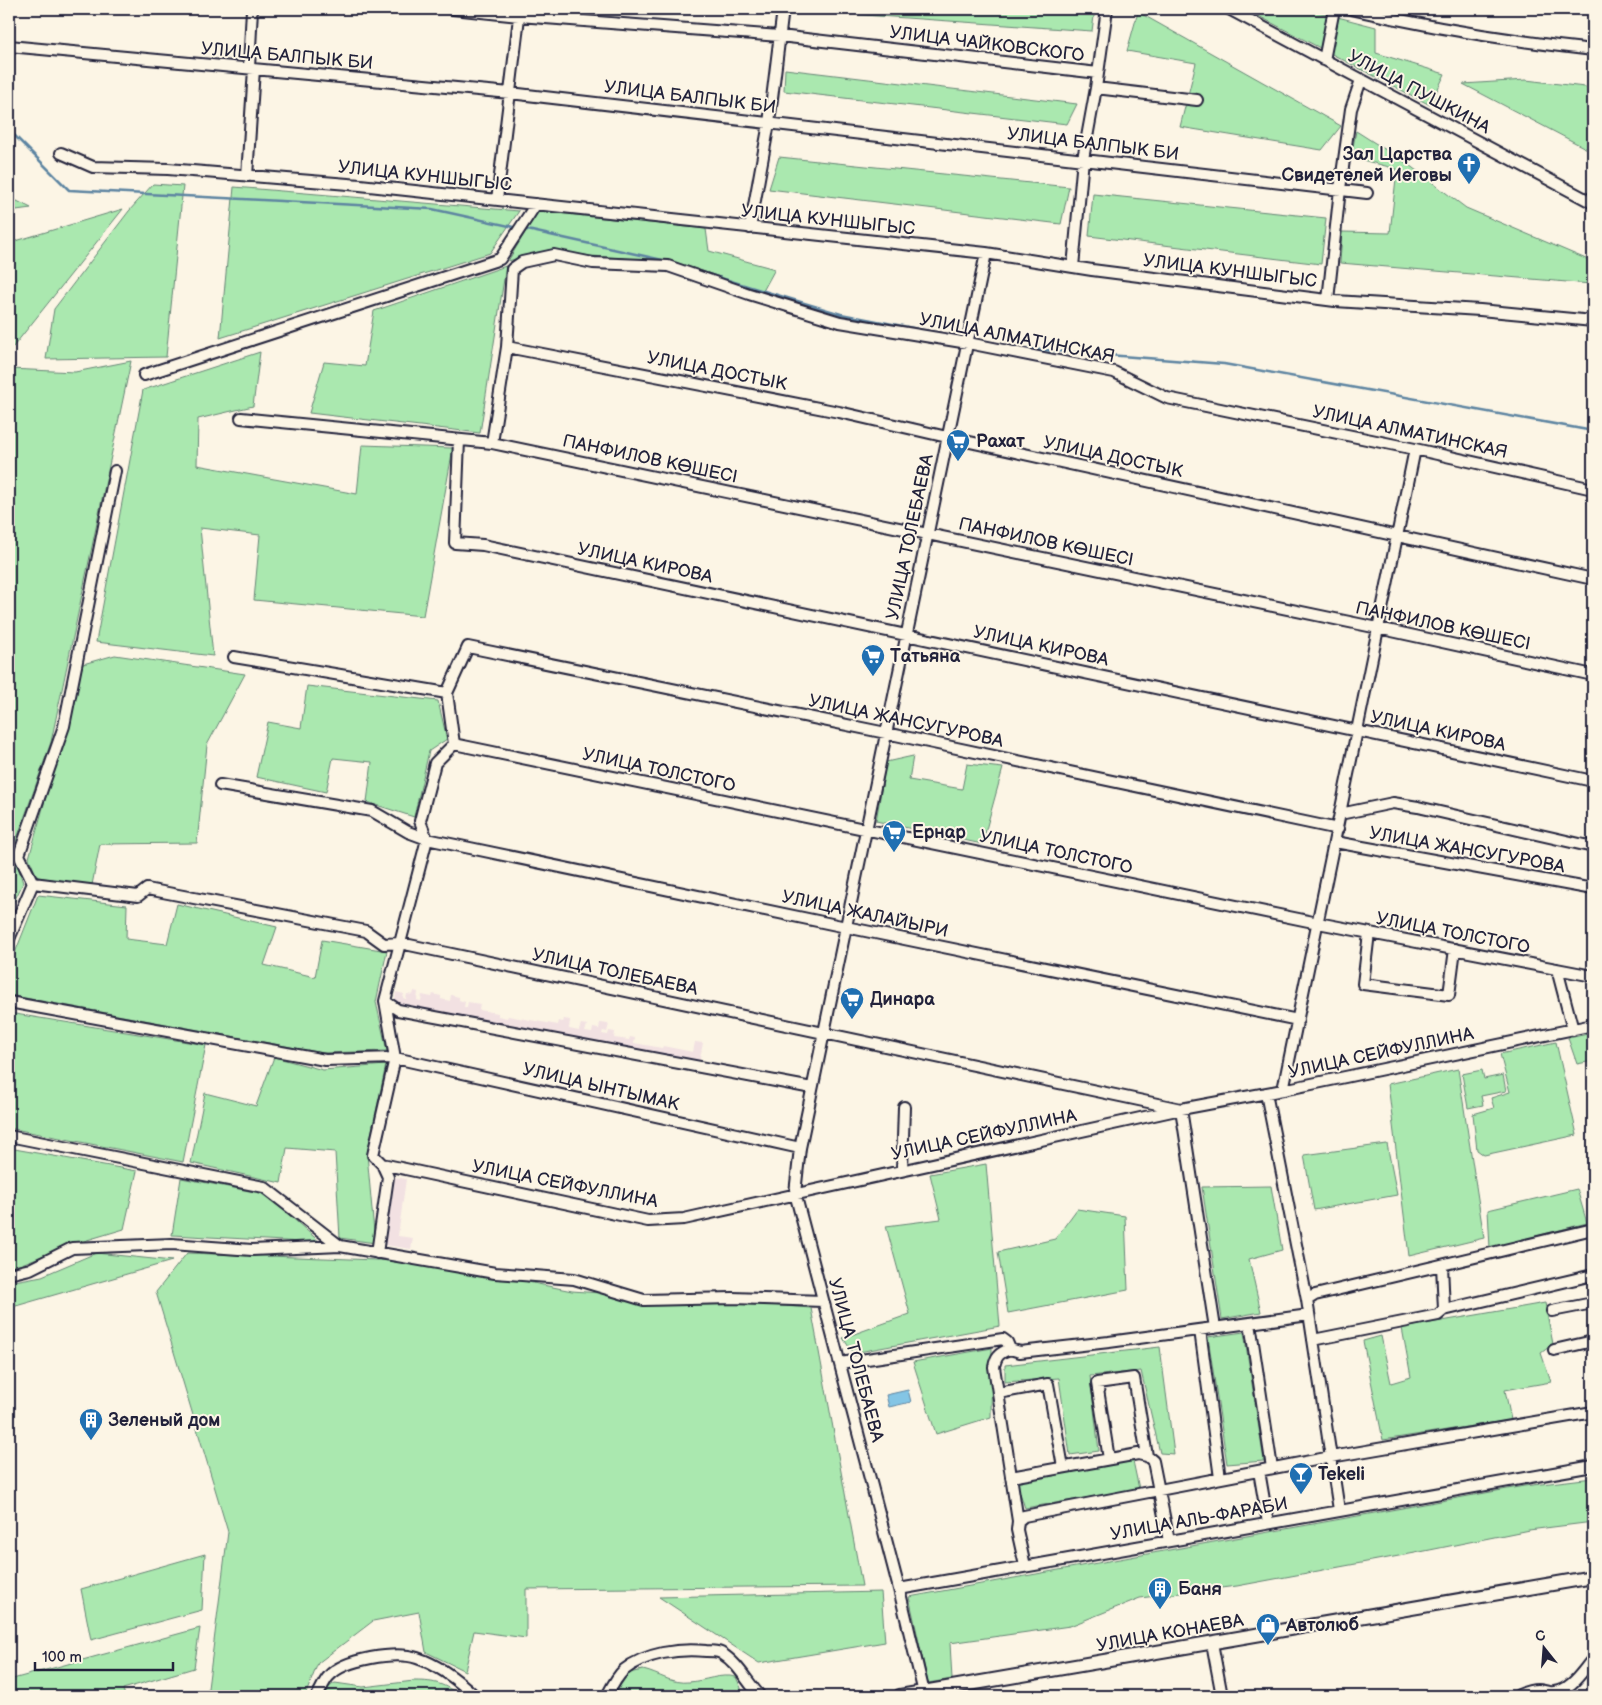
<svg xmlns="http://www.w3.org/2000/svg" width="1602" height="1705" font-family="'Balsamiq Sans',sans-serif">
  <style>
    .built { fill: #f2e1e2 }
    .green { fill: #aae8af; stroke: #668575 }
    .water { fill: #84c5e5; stroke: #5d84a1 }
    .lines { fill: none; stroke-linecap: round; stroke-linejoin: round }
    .stream { stroke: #5d84a1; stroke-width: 2.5 }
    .minor-casing { stroke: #22223b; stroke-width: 14 }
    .major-casing { stroke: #22223b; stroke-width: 16 }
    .minor { stroke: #fcf5e5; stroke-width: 10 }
    .major { stroke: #fcf5e5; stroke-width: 12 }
    .labels { text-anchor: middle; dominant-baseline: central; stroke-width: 4; stroke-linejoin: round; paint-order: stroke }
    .street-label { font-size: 18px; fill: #22223b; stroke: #fcf5e5 }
    .poi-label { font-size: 18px; font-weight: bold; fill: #22223b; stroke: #fcf5e5; text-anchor: start }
  </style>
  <rect width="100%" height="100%" fill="#fcf5e5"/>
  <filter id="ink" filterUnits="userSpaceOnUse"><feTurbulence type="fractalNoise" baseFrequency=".02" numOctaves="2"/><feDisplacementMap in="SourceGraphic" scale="10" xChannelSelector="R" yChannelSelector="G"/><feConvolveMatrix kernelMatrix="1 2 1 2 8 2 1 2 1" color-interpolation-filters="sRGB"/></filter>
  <g filter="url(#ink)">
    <path class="built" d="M414 991 418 992 417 1000 421 1001 422 995 432 997 433 994 441 996V999L450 1001 451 995 459 997V1000L465 1002 464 1007H467L468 1002 480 1004 479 1010 498 1013V1016L507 1018 508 1016 558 1025 559 1021 563 1022 564 1019 570 1020 569 1029 579 1031 581 1024 587 1025 585 1032 592 1033 593 1028 599 1029 600 1023 609 1024 607 1032 603 1031 602 1034 608 1035 609 1031 615 1032 614 1038 629 1040 630 1037 635 1038 634 1043 662 1048 663 1046 693 1052 695 1042 703 1043 699 1063 394 1005 396 992 404 994 403 998 406 999 407 994 413 995Z
      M395 1177 406 1179 398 1236 413 1238 411 1249 385 1245Z"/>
    <path class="green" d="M792 9H1095L1092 31 792 10Z
      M1245 9H1307L1376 27V53L1445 74 1430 105Z
      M1138 12 1341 126 1322 150 1180 127 1196 63 1127 51Z
      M785 69 1077 104 1067 124 784 91Z
      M1526 80 1593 88V152L1463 84Z
      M1356 131 1405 162 1466 208 1593 262 1591 284 1340 263 1342 232 1390 233 1397 169 1351 157Z
      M779 157 1069 187 1061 224 769 189Z
      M153 184 183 186 166 357 46 359 54 309 129 211Z
      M234 187 519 211 490 253 220 338Z
      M1093 194 1326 218 1321 264 1089 236Z
      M9 197 31 208 9 211Z
      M123 209 13 347H9V243Z
      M538 211 706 229 709 251 775 269 763 291 671 261 591 256 549 250 508 261Z
      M506 266 480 433 309 413 324 362 365 366 374 311Z
      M260 352 253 406 198 419 197 465 357 494 362 445 453 448 423 616 254 600 260 535 200 528 213 656 96 642 143 390Z
      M131 361 51 742 13 850 23 883 9 912V369L75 372Z
      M115 655 245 674 207 745 197 843 100 844 92 885 37 877 29 858 83 664Z
      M307 686 438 701 447 739 429 751 414 817 367 802 372 762 333 758 326 792 256 777 268 722 301 728Z
      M913 756 909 780 962 789 967 764 1003 768 982 844 876 821 886 762Z
      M38 895 127 905 126 939 167 944 177 904 277 927 264 965 315 977 322 940 387 951 376 1002 387 1051 323 1053 9 995V968Z
      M9 1013 206 1045 183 1162 9 1128Z
      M1593 1033V1061L1577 1064 1568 1038Z
      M1556 1042 1577 1135 1484 1155 1477 1150 1473 1114 1494 1108 1491 1098 1510 1092 1500 1054Z
      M274 1057 323 1070 386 1065 367 1154 375 1243 340 1238 335 1152 287 1148 281 1183 191 1163 205 1093 256 1106Z
      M1458 1069 1484 1238 1409 1256 1388 1084Z
      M1482 1070 1484 1079 1503 1075 1506 1091 1481 1096 1483 1105 1468 1108 1462 1074Z
      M1387 1144 1397 1195 1314 1210 1304 1155Z
      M9 1148 137 1171 124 1229 67 1246 9 1269 14 1220H9Z
      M986 1164 1000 1326 853 1353 843 1338 910 1314 886 1226 941 1219 930 1174Z
      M181 1178 265 1194 321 1243 172 1235Z
      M1271 1186 1282 1250 1249 1259 1261 1312 1222 1319 1202 1187Z
      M1577 1189 1587 1223 1490 1248 1488 1210Z
      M1077 1209 1125 1216 1128 1290 1008 1313 998 1252 1055 1239Z
      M96 1253 172 1261 9 1308V1282L42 1276Z
      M187 1253 431 1262 572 1291 811 1308 862 1586 526 1589V1638L474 1631 465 1671 426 1652 419 1612 373 1621 318 1663 305 1696H207L228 1532 156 1292Z
      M1545 1303 1553 1344 1541 1353 1551 1382 1505 1390 1511 1420 1383 1440 1363 1341 1381 1336 1391 1383 1411 1377 1402 1328Z
      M1244 1332 1264 1461 1227 1464 1208 1337Z
      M1160 1347 1174 1454 1160 1453 1141 1371 1090 1376 1099 1451 1070 1455 1059 1378 1005 1382V1365Z
      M992 1348 991 1417 936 1434 913 1362Z
      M1133 1461 1139 1489 1025 1508 1016 1481Z
      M1593 1478V1522L1529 1530 1415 1553 1237 1586 1140 1598 1070 1626 950 1643 952 1679 928 1683 909 1597 1524 1486Z
      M205 1554 202 1610 91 1640 81 1589Z
      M881 1592 885 1642 759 1663 659 1597Z
      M200 1628 194 1668 123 1689 125 1696H9V1680Z
      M643 1670C660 1674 671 1684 689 1682 705 1681 720 1673 736 1677L741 1688V1696H613L629 1673Z
      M414 1681C438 1681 442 1684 462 1696H322L327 1688 335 1683 363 1687Z"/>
    <path class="water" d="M908 1390 911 1402 889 1407 886 1395Z"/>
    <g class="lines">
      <path class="stream" d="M9 130 69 190 432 209 518 228
        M523 229 667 261
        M691 269 841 314 959 337
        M994 343 1018 348 1224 364 1593 431"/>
      <g class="minor-casing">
        <path id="minor" d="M453 9 519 16 780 36 1098 73
          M1229 9 1593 203
          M1351 9C1431 28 1512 41 1593 50
          M9 46 510 93 1367 193
          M1324 60 1334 9
          M249 68 252 9
          M1096 88 1197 100
          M61 153 93 167 168 169 360 185 986 253 1092 270 1335 301 1480 310 1593 321
          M247 176 254 69
          M497 200 520 9
          M750 228 769 123 783 9
          M1073 267 1083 159 1096 88 1107 9
          M1328 300 1340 189 1351 109 1361 80
          M507 347 839 412 947 437 1593 579
          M144 375 500 259 536 204
          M241 418 492 443 1378 628 1593 675
          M459 440 455 543 483 545 1593 781
          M492 443 507 347 512 269 522 262 554 255 593 263 668 266 749 294 840 322 968 343 1114 372 1167 398 1415 449 1593 489
          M234 657 447 693
          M454 744 1318 923 1593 976
          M220 785 372 811 408 832 427 839 846 927 1298 1020
          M1340 814 1393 803 1418 807 1593 847
          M1335 842 1593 889
          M33 883 19 855 64 726 115 471
          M1369 933 1363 984 1449 995 1455 949
          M9 939 33 883 138 896 147 889 366 931 384 944 400 943 1181 1109 1215 1328
          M1557 969 1573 1030
          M385 1001 398 1010 812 1088
          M9 1002 325 1060 395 1058 800 1148
          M1283 1090 1415 449
          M1266 1093 1307 1300
          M9 1136 264 1187 340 1246 495 1273 574 1279 644 1300 733 1298 823 1301
          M382 1164 648 1221 684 1219 1181 1109 1283 1090 1593 1025
          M902 1170 904 1107
          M377 1253 388 1177 382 1164 373 1155 395 1058 385 1001 427 839 420 821 435 763 454 744 447 693 468 647 886 733 1338 829
          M9 1274 30 1269 72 1248 172 1244 252 1250 340 1246
          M1444 1310 1593 1275
          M1552 1311 1593 1303
          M1250 1323 1272 1468
          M1200 1330 1220 1478
          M1313 1340 1438 1315 1444 1310 1442 1265
          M1010 1349C999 1353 996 1356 994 1367L1018 1521 1017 1530 1025 1566
          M1554 1350 1593 1341
          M840 1363 1003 1339 1007 1342 1010 1349 1020 1352 1109 1342 1309 1315
          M998 1393 1048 1384 1063 1467
          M1109 1459 1097 1383 1134 1378 1147 1456
          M1259 1471 1268 1523
          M1011 1477 1138 1454 1147 1456 1153 1461 1169 1541
          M1339 1510 1307 1300 1315 1295 1593 1229
          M1018 1521 1024 1516 1331 1457 1593 1412
          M899 1589 1593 1466
          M1212 1643 1222 1696
          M924 1693 899 1589 795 1193 800 1148 986 253
          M1519 1695C1525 1692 1531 1690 1538 1690 1543 1690 1549 1693 1554 1692 1572 1690 1582 1671 1593 1659
          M317 1696C321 1690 324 1681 329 1676 344 1659 396 1651 417 1658 439 1665 459 1681 475 1696
          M607 1696C611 1688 617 1676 624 1670 645 1653 679 1648 706 1651 710 1651 717 1651 721 1653 738 1663 747 1682 760 1696"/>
      </g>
      <g class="major-casing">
        <path id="major" d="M900 1696 1593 1577"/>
      </g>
      <use href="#minor" class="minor"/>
      <use href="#major" class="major"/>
    </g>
  </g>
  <defs>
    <g id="church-pin" transform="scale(1.25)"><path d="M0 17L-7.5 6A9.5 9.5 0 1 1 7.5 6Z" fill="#1f6fb2" stroke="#fcf5e5"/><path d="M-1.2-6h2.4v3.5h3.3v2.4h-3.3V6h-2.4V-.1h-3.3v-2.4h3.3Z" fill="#fff"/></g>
    <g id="supermarket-pin" transform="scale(1.25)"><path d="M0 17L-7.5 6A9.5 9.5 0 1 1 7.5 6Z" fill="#1f6fb2" stroke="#fcf5e5"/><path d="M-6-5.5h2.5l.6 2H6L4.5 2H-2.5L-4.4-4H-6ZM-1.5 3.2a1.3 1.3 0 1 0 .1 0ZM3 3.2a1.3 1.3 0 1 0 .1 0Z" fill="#fff"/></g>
    <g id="building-pin" transform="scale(1.25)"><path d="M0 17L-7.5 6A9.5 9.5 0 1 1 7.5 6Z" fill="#1f6fb2" stroke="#fcf5e5"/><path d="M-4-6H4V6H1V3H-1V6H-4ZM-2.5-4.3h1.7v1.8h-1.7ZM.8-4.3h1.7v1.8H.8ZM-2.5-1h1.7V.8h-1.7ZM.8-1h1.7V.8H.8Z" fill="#fff"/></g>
    <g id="bar-pin" transform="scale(1.25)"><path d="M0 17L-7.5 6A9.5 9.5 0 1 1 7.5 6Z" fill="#1f6fb2" stroke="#fcf5e5"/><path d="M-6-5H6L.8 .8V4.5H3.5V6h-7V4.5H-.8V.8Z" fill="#fff"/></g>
    <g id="shop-pin" transform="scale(1.25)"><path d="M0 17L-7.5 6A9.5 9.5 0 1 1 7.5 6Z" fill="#1f6fb2" stroke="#fcf5e5"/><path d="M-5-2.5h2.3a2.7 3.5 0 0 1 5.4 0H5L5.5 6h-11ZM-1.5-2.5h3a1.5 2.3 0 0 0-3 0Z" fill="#fff"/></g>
  </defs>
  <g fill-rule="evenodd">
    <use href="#church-pin" x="1469" y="164"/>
    <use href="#supermarket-pin" x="958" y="441"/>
    <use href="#supermarket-pin" x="873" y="656"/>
    <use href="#supermarket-pin" x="894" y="832"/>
    <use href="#supermarket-pin" x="852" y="999"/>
    <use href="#building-pin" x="91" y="1420"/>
    <use href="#bar-pin" x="1301" y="1474"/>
    <use href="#building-pin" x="1160" y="1589"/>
    <use href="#shop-pin" x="1268" y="1625"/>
  </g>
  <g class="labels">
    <g class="street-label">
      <text transform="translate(987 44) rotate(7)">УЛИЦА ЧАЙКОВСКОГО</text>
      <text transform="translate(287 56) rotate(5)">УЛИЦА БАЛПЫК БИ</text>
      <text transform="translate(1419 92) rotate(28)">УЛИЦА ПУШКИНА</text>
      <text transform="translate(690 97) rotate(7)">УЛИЦА БАЛПЫК БИ</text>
      <text transform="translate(1093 144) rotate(7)">УЛИЦА БАЛПЫК БИ</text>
      <text transform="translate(425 176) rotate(6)">УЛИЦА КУНШЫГЫС</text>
      <text transform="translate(828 220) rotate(6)">УЛИЦА КУНШЫГЫС</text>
      <text transform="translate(1230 271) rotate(7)">УЛИЦА КУНШЫГЫС</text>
      <text transform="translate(1017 338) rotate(11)">УЛИЦА АЛМАТИНСКАЯ</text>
      <text transform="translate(717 371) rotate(11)">УЛИЦА ДОСТЫК</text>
      <text transform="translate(1410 432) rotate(12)">УЛИЦА АЛМАТИНСКАЯ</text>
      <text transform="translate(1113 457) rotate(12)">УЛИЦА ДОСТЫК</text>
      <text transform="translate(650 459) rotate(12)">ПАНФИЛОВ КӨШЕСІ</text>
      <text transform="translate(910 537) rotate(-78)">УЛИЦА ТОЛЕБАЕВА</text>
      <text transform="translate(1046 542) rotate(12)">ПАНФИЛОВ КӨШЕСІ</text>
      <text transform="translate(645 563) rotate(12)">УЛИЦА КИРОВА</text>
      <text transform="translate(1443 626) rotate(12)">ПАНФИЛОВ КӨШЕСІ</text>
      <text transform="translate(1041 646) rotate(12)">УЛИЦА КИРОВА</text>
      <text transform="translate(906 721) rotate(12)">УЛИЦА ЖАНСУГУРОВА</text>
      <text transform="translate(1438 731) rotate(12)">УЛИЦА КИРОВА</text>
      <text transform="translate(659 770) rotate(12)">УЛИЦА ТОЛСТОГО</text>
      <text transform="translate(1467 850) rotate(10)">УЛИЦА ЖАНСУГУРОВА</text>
      <text transform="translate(1056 852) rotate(12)">УЛИЦА ТОЛСТОГО</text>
      <text transform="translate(865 914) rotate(12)">УЛИЦА ЖАЛАЙЫРИ</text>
      <text transform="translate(1453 933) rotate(11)">УЛИЦА ТОЛСТОГО</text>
      <text transform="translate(615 972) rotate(12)">УЛИЦА ТОЛЕБАЕВА</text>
      <text transform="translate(1381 1053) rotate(-12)">УЛИЦА СЕЙФУЛЛИНА</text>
      <text transform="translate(601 1087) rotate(13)">УЛИЦА ЫНТЫМАК</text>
      <text transform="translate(984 1135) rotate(-12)">УЛИЦА СЕЙФУЛЛИНА</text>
      <text transform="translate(565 1184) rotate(11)">УЛИЦА СЕЙФУЛЛИНА</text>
      <text transform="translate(856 1360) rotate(75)">УЛИЦА ТОЛЕБАЕВА</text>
      <text transform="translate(1199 1519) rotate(-10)">УЛИЦА АЛЬ-ФАРАБИ</text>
      <text transform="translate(1170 1633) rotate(-10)">УЛИЦА КОНАЕВА</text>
    </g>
    <g class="poi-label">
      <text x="1452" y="154" text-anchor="end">Зал Царства<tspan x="1452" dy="21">Свидетелей Иеговы</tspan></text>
      <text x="976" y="441">Рахат</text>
      <text x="890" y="656">Татьяна</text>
      <text x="912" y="832">Ернар</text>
      <text x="870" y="999">Динара</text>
      <text x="108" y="1420">Зеленый дом</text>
      <text x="1318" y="1474">Tekeli</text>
      <text x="1178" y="1589">Баня</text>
      <text x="1286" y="1625">Автолюб</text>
    </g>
  </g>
  <rect width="1602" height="1705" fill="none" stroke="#fcf5e5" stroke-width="30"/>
  <rect x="15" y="15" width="1572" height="1675" fill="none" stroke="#22223b" stroke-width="2" filter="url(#ink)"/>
  <g transform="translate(1544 1648) rotate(343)" stroke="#fcf5e5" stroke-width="4" paint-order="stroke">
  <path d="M0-4L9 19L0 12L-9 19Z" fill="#22223b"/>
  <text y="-8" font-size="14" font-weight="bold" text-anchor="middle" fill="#22223b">С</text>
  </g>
  <path d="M35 1662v8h138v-8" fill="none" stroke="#22223b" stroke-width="2.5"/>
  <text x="42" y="1662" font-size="15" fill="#22223b" stroke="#fcf5e5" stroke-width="4" paint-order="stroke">100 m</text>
</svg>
